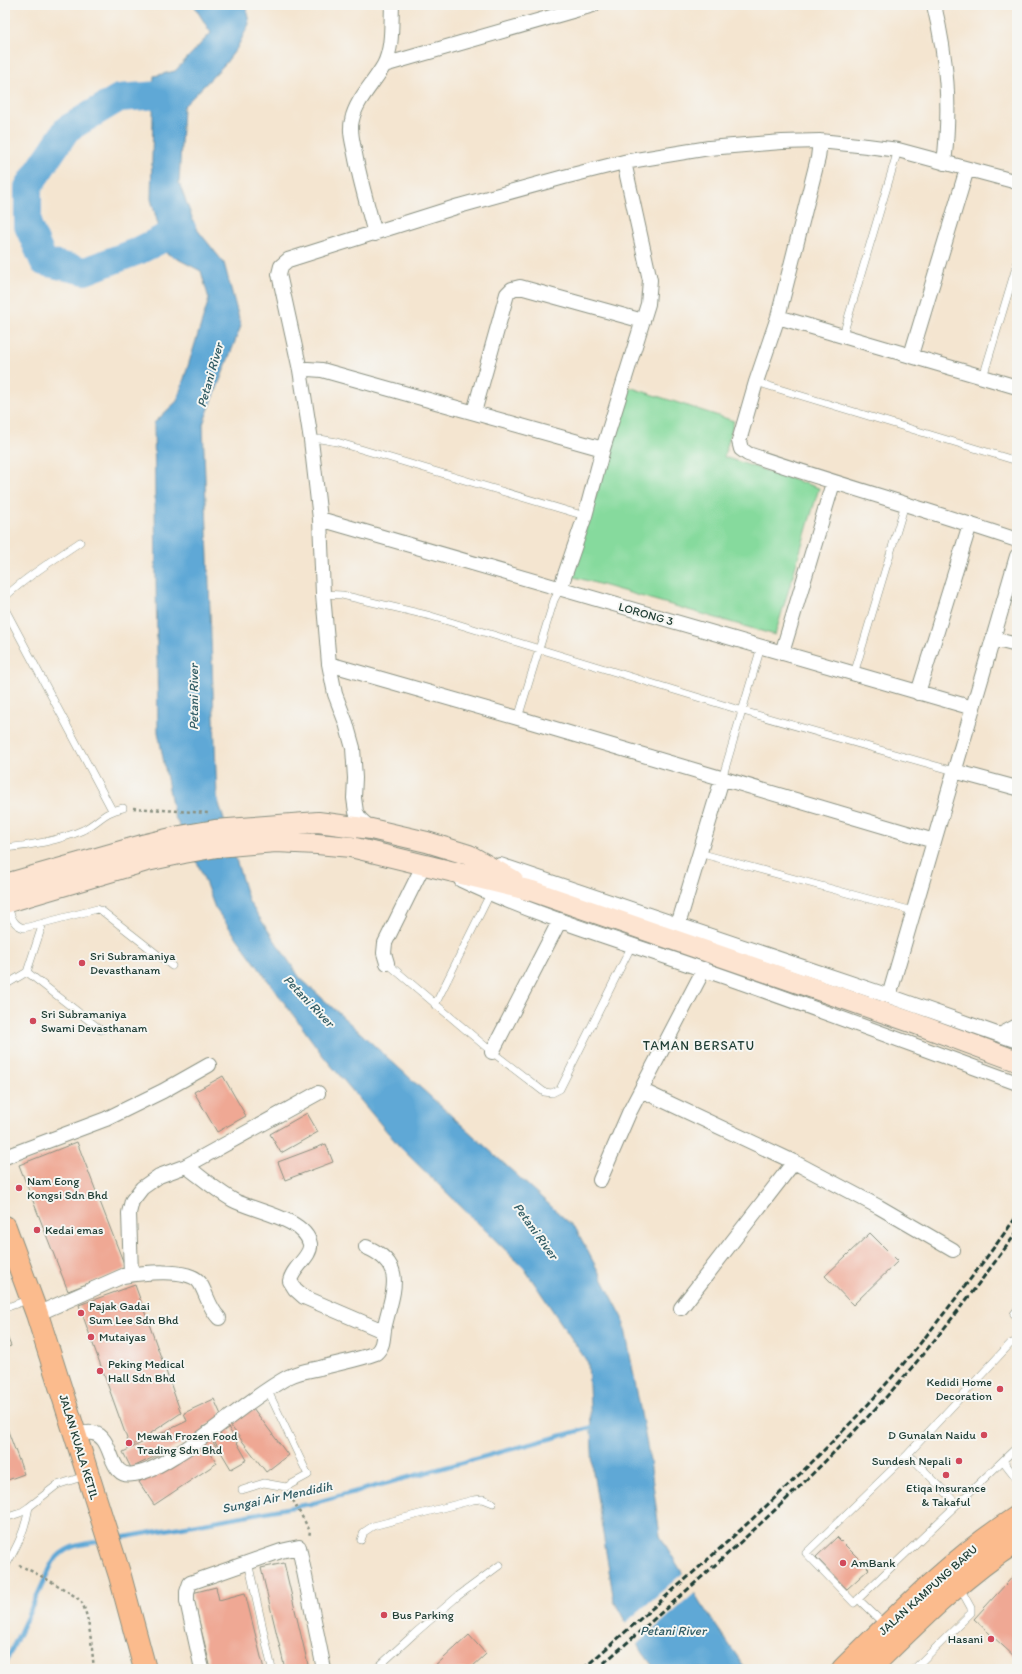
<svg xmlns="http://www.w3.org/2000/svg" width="1022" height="1674" font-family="Itim,sans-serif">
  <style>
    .green { fill: #86da9d; stroke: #528c68 }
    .water { fill: #5fa8d6; stroke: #3f7285 }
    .pier { fill: #f4e5d0 }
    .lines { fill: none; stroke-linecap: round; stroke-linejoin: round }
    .stream { stroke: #5fa8d6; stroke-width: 4.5 }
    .river { stroke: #5fa8d6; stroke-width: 28 }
    .building { fill: #efa894 }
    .lane-casing { stroke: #8a9182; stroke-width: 8 }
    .street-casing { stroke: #8a9182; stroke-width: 16 }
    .secondary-casing { stroke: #8a9182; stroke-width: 22 }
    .primary-casing { stroke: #8a9182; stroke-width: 24 }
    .path { stroke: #8a9182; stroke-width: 2.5; stroke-dasharray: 3 3; stroke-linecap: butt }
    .lane { stroke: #fff; stroke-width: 7 }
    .street { stroke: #fff; stroke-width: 14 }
    .secondary { stroke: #fde4d1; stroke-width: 20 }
    .primary { stroke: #fbbb8d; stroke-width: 22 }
    .rail { stroke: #1f3d34; stroke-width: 3; stroke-dasharray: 6 3; stroke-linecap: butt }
    .poi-dot { fill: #d1495b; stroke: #f6f6f2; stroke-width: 1.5 }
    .labels { text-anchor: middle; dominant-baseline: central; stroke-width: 4; stroke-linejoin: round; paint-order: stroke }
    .street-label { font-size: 12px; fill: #1f3d34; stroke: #f6f6f2 }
    .poi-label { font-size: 12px; fill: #1f3d34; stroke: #f6f6f2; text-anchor: start }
    .water-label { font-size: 13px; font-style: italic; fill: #325d65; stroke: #f6f6f2 }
    .neighbourhood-label { font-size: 13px; letter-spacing: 1px; fill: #1f3d34; stroke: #f6f6f2 }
  </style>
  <rect width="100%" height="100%" fill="#f6f6f2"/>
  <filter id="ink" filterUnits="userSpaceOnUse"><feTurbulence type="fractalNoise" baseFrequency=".025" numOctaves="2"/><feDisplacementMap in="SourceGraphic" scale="8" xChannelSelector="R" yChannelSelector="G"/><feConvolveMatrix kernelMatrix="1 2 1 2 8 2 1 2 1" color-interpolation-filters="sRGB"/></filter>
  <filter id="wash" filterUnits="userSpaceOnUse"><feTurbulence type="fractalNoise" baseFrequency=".012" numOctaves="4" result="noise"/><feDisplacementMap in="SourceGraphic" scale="16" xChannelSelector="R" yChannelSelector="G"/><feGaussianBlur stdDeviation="0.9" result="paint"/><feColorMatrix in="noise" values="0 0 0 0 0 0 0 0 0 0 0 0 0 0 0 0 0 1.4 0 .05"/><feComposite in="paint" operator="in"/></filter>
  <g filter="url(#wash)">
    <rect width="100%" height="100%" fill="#f4e5d0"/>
    <path class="green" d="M629 387 734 421 724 457 819 488 775 635 571 576Z"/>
    <path class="water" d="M195 5H246L249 24 237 48 225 64 183 107 179 183 196 228 224 263 241 326 203 424 217 797 249 902 300 978 576 1229 623 1318 650 1461 660 1536 701 1604 746 1669H655L643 1653 614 1601 593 1472 588 1363 524 1268 400 1147 324 1057 215 908 201 871 174 815 158 732 154 423 177 401 209 299 201 271 166 253 151 199 154 76 175 71 211 33 196 9Z"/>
    <path class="pier" d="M684 1572 696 1592 636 1645 624 1624Z"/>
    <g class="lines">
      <path class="stream" d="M114 1539 310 1504 597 1426
        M5 1664 53 1562C66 1544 82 1545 102 1541"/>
      <path class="river" d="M172 94 119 98 67 129 28 187V226L44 262 85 271 138 251 182 229"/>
    </g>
    <g id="blocks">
      <path class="building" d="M223 1076 246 1116 217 1132 194 1092Z
        M307 1113 318 1132 281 1153 270 1134Z
        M77 1142 126 1269 68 1291 19 1165Z
        M326 1144 333 1162 285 1180 278 1162Z
        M870 1233 898 1261 853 1305 825 1276Z
        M135 1285 181 1413 130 1447 79 1305Z
        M5 1332 11 1346 5 1348Z
        M214 1399 222 1417 203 1427 206 1432 131 1468 123 1452 187 1421 184 1413Z
        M253 1408 288 1455 266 1472 230 1425Z
        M5 1423 24 1474 5 1481Z
        M228 1427 247 1460 231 1469 212 1437Z
        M209 1436 218 1450 211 1454 217 1463 154 1505 139 1482Z
        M837 1537 869 1569 847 1589 816 1557Z
        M284 1563 309 1669H285L261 1568Z
        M1017 1572V1659L974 1619Z
        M216 1587 219 1600 245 1593 264 1669H211L192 1593Z
        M469 1635 486 1654 470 1669H432Z"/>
    </g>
  </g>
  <g filter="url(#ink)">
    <use href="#blocks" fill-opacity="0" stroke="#8a9182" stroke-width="1"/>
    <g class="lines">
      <g class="lane-casing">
        <path id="lane" d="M843 335 898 150
          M983 377 1017 264
          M756 382 1017 461
          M311 440 320 439 337 442 585 516
          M323 594 342 595 431 616 743 711 954 771
          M5 597C27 576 55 559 80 542
          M5 609 112 810
          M854 674 905 504
          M518 718 554 600 560 589
          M722 779 761 647
          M5 848C29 846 61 840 83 830 99 822 103 812 123 808
          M699 853 913 911
          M7 904C11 915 12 925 24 928L97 909 102 911 172 966
          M387 963 492 1052 544 1092 552 1093 560 1089 632 945
          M27 972 101 1030
          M5 985 27 972 43 923
          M435 1005 490 894
          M5 1308 30 1299
          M1017 1310 1014 1314 1017 1316
          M1017 1341 1010 1344 908 1454 806 1553 854 1603 1017 1447
          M908 1454 957 1504
          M1003 1461 1017 1479
          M242 1490 264 1483 286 1487 308 1475 267 1389
          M29 1507 57 1485 85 1476
          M5 1518 20 1513 29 1507C25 1531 17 1547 5 1567
          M361 1540 364 1532 373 1526 473 1500 483 1499 493 1503
          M248 1562 272 1669
          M858 1599 885 1625
          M376 1669 414 1634 458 1596 500 1565
          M914 1669 971 1613V1608L960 1588"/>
      </g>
      <g class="street-casing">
        <path id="street" d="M934 5C947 59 951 107 944 163
          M384 65 593 5
          M820 141 818 158 778 317 756 382 739 441 741 449 748 454C837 484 928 510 1017 540
          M375 234C368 207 360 181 355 154 353 143 349 131 352 120 356 100 374 83 384 65 393 47 391 25 392 5
          M778 317 1017 387
          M911 355 967 169
          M300 370 308 369 322 370 603 449
          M474 412 507 294 512 289 520 287 643 321
          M320 519 973 708
          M560 589 585 516 603 449 648 304 650 280 624 162
          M993 639 1017 645
          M782 653 833 483
          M329 664 518 718 934 841
          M918 693 970 524
          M954 771 1017 788
          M371 829 360 819 356 812 354 798 355 778 353 748 346 723 335 694 329 664 323 594 320 519 311 440 300 370 279 274 281 266 288 260 459 206 564 177 624 162 709 148 782 142 820 141 867 146 898 150 1017 182
          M500 865 889 996 1017 1041
          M461 880C538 917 622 941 702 969 808 1005 912 1045 1017 1083
          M678 925 722 779
          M387 963 384 953 385 943 424 864
          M889 996 1017 556
          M1000 1035 1017 1026
          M492 1052 560 920
          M641 1090 794 1162 879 1207 953 1250
          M5 1157 106 1119 163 1091 209 1065
          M186 1166C201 1177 217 1191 233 1200 253 1211 305 1218 310 1244 312 1256 292 1268 290 1281L295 1289 304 1297 383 1331
          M600 1180 629 1113 704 969
          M131 1274 129 1213 132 1201 142 1188 159 1176 186 1166 318 1093
          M681 1308 794 1162
          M37 1314 123 1276C140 1273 189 1267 200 1283 207 1295 209 1308 219 1318
          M75 1435C81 1434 87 1432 93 1433 115 1437 107 1480 134 1474 149 1472 163 1463 176 1455 215 1432 248 1399 288 1377 297 1372 309 1370 320 1368 338 1363 358 1360 376 1353 385 1345 382 1336 385 1325 393 1291 407 1264 366 1247
          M202 1669 187 1601V1592L190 1583 281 1551 299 1547 324 1669"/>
      </g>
      <g class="secondary-casing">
        <path id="secondary" d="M5 884 142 845 180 836 215 830 318 822 371 829 427 842 469 855 513 880
          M5 903 147 861 184 853 217 847 276 842 317 844 351 847 532 891 911 1022 1017 1061"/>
      </g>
      <g class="primary-casing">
        <path id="primary" d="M5 1227 37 1314 120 1576 145 1669
          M843 1669C898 1615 952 1559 1017 1517
          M869 1669C915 1624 962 1576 1017 1541"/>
      </g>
      <path class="path" d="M133 808 208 813
        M290 1495 310 1531 309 1537
        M19 1565C30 1570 77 1594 82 1603 90 1618 92 1651 94 1669"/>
      <use href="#lane" class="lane"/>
      <use href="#street" class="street"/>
      <use href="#secondary" class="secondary"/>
      <use href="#primary" class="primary"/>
      <path class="rail" d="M583 1669C682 1582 783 1497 872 1400 924 1342 971 1279 1017 1216
        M597 1669C693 1585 790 1502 876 1408 927 1353 973 1292 1017 1232"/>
    </g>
  </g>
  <g class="poi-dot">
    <circle cx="82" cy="963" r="4"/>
    <circle cx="33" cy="1021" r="4"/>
    <circle cx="19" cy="1188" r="4"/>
    <circle cx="37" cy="1230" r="4"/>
    <circle cx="81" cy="1313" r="4"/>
    <circle cx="91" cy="1337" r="4"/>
    <circle cx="100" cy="1371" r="4"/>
    <circle cx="1000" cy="1389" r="4"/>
    <circle cx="984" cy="1435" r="4"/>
    <circle cx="129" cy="1443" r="4"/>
    <circle cx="959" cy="1461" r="4"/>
    <circle cx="946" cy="1475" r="4"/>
    <circle cx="843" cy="1563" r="4"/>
    <circle cx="384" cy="1615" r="4"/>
    <circle cx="991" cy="1639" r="4"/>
  </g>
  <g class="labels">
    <g class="street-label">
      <text transform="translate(646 614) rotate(16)">LORONG 3</text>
      <text transform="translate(79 1447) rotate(73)">JALAN KUALA KETIL</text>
      <text transform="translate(928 1590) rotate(-42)">JALAN KAMPUNG BARU</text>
    </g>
    <g class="poi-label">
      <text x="90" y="956">Sri Subramaniya<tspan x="90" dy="14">Devasthanam</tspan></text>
      <text x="41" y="1014">Sri Subramaniya<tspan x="41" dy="14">Swami Devasthanam</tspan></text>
      <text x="27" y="1181">Nam Eong<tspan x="27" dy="14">Kongsi Sdn Bhd</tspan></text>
      <text x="45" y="1230">Kedai emas</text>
      <text x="89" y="1306">Pajak Gadai<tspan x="89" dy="14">Sum Lee Sdn Bhd</tspan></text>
      <text x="99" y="1337">Mutaiyas</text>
      <text x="108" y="1364">Peking Medical<tspan x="108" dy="14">Hall Sdn Bhd</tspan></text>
      <text x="992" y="1382" text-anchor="end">Kedidi Home<tspan x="992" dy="14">Decoration</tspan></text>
      <text x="976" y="1435" text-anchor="end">D Gunalan Naidu</text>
      <text x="137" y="1436">Mewah Frozen Food<tspan x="137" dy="14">Trading Sdn Bhd</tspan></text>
      <text x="951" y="1461" text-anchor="end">Sundesh Nepali</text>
      <text x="946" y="1488" text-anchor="middle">Etiqa Insurance<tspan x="946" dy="14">&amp; Takaful</tspan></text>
      <text x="851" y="1563">AmBank</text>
      <text x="392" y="1615">Bus Parking</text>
      <text x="983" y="1639" text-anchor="end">Hasani</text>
    </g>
    <g class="water-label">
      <text transform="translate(210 375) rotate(-74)">Petani River</text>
      <text transform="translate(193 697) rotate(-90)">Petani River</text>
      <text transform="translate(309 1001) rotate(46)">Petani River</text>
      <text transform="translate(536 1231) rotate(54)">Petani River</text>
      <text transform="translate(277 1497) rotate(-12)">Sungai Air Mendidih</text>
      <text x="673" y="1630">Petani River</text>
    </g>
    <g class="neighbourhood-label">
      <text x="699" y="1045">TAMAN BERSATU</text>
    </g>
  </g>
  <rect width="1022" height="1674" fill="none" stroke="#f6f6f2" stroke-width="20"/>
</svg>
